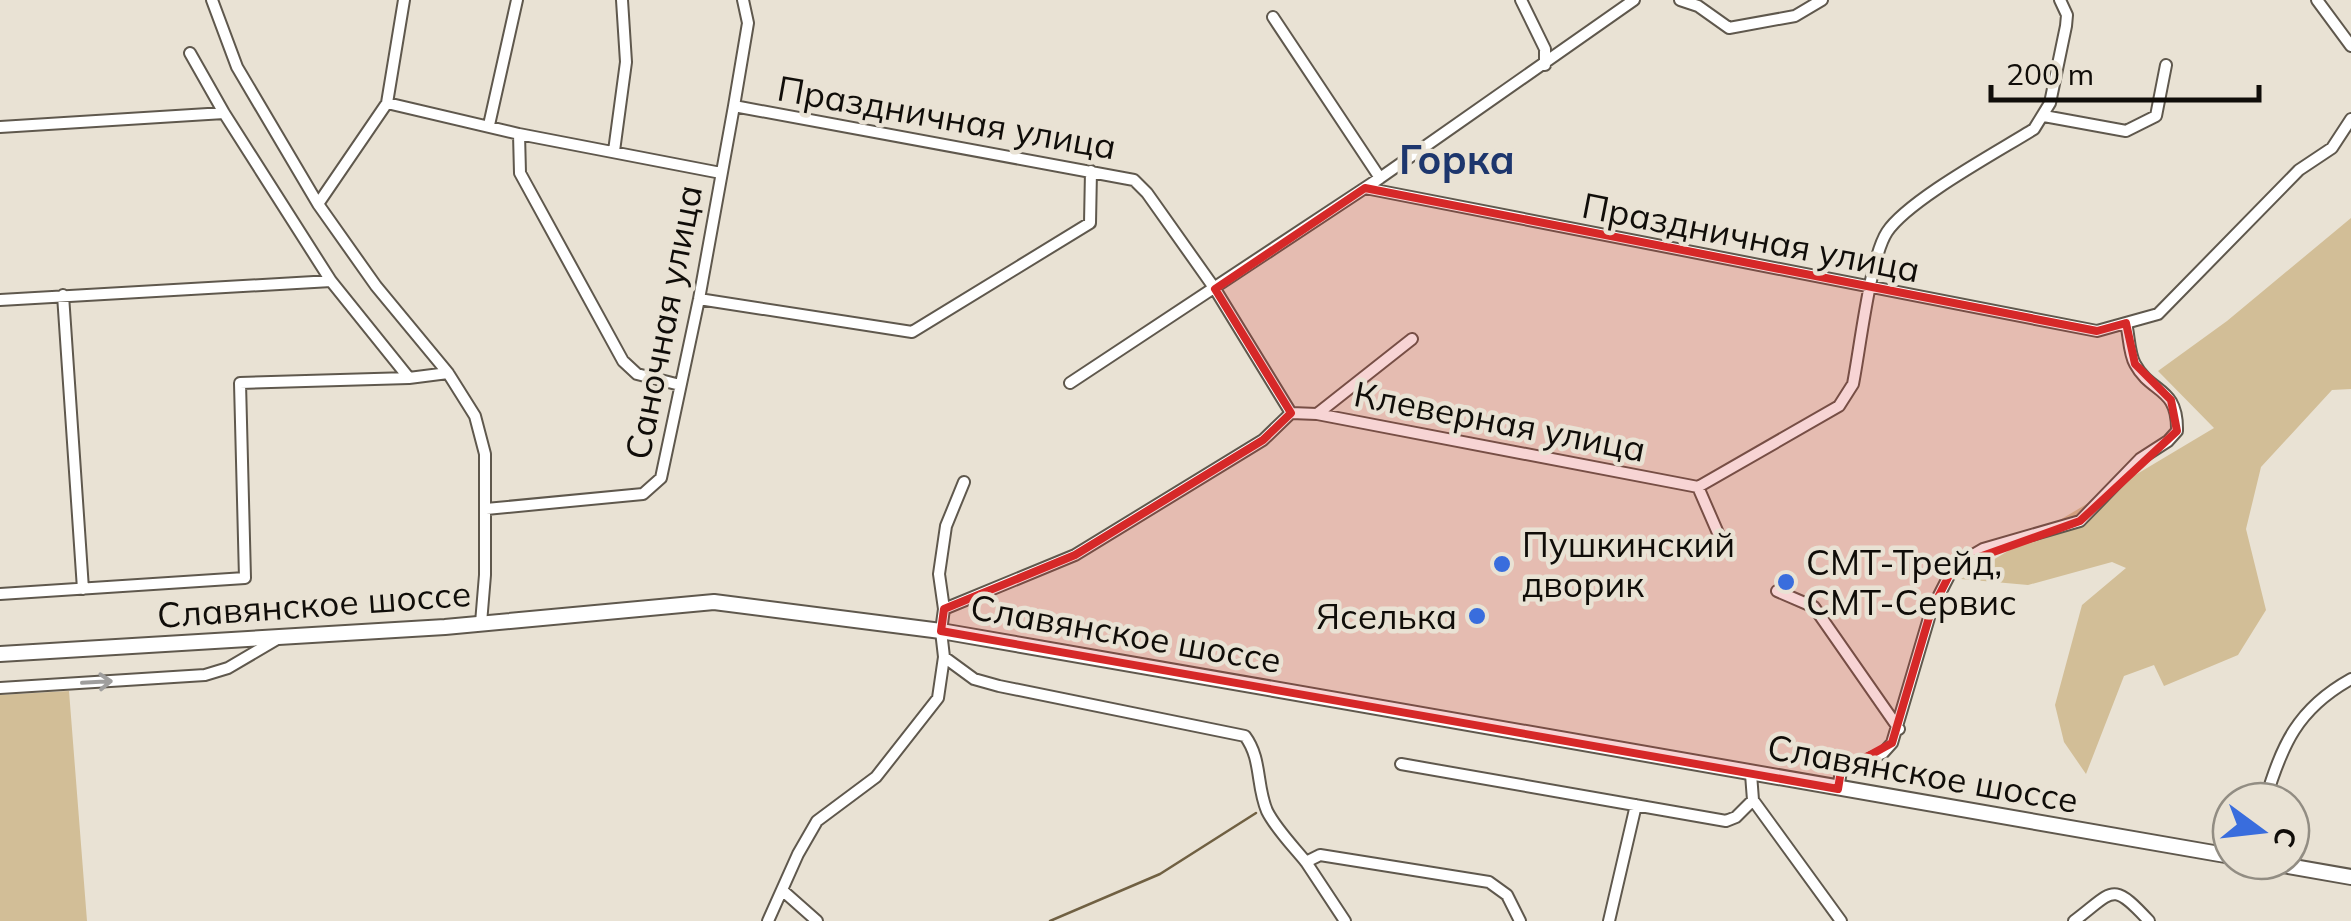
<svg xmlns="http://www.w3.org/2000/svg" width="2351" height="921" font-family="Mulish,sans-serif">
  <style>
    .green { fill: #d2be97 }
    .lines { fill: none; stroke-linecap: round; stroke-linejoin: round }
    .stream { stroke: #706042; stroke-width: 2.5 }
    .minor-casing { stroke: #5f584d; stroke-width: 14 }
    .secondary-casing { stroke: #5f584d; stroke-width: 18 }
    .minor { stroke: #fff; stroke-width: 10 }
    .secondary { stroke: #fff; stroke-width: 14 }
    .oneway { stroke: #9f9e9d }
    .marked { fill: #d62828; fill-opacity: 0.2; stroke: #d62828; stroke-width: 8; stroke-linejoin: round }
    .poi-dot { fill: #396ddd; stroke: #e9e2d4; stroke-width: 4 }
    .labels { text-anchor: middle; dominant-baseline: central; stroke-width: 9; stroke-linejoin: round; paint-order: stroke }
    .street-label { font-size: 35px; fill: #100d09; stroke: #e9e2d4 }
    .poi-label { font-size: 35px; fill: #100d09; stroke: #e9e2d4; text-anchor: start }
    .quarter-label { font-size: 40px; font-weight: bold; fill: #1d366d; stroke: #e9e2d4 }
  </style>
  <rect width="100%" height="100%" fill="#e9e2d4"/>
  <path class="green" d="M2351 218V389L2332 390 2261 467 2246 529 2266 610 2238 655 2164 686 2154 665 2124 676 2086 774 2064 742 2055 705 2082 605 2126 568 2112 562 2028 585 1961 579 2214 428 2158 371 2227 321Z
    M69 691 87 921H0V695Z"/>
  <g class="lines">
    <path class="stream" d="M1050 921 1160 874 1256 813"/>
    <g class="minor-casing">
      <path id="minor" d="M212 0 237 67 318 204 376 286 448 373 475 416 485 454V575L481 623
        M1521 0 1545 49V65
        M1680 0 1698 6 1729 28 1795 16 1822 0
        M2317 0 2351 46
        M1273 17 1380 178
        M190 53 224 113 331 281 409 378
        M387 103 404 0
        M734 106 1134 180 1147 193 1215 289 1291 413
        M2044 116 2126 131 2156 116 2166 65
        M489 125 517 0
        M0 127 224 113
        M519 134 520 173 623 361 637 374 680 385
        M614 151 626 62 622 0
        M1365 188 2097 331 2158 314 2299 170 2332 148 2351 119
        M318 204 387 103 519 134 721 173
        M63 295 83 589
        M699 299 912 332 1090 223 1091 171
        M0 300 331 281
        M1070 383 1380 178 1634 0
        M1291 413 1317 414 1698 487 1839 406 1853 384C1860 349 1870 258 1887 232 1908 200 1999 151 2034 129L2050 103 2066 26 2067 15 2060 0
        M1317 414 1412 339
        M1698 487 1718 533
        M486 509 643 494 661 478 699 299 734 106 748 23 743 0
        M1777 591 1814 607 1899 729
        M0 594 245 578 240 383 409 378 448 373
        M944 609 1075 555 1263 440 1291 413
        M944 657 974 679 999 686 1245 736C1262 759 1256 785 1267 811 1276 829 1293 846 1306 862L1320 855 1489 882 1507 895 1520 921
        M0 688 205 675 228 668 279 638
        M1401 764 1726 821 1736 817 1753 800
        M1751 774 1753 800 1841 921
        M1838 789 1841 771 1883 753 1892 743 1931 611 1954 566 1983 549 2080 521 2140 459 2168 441 2177 431C2178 386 2151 394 2135 364 2129 354 2129 335 2126 323
        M2265 801C2282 745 2297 709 2351 679
        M1306 862 1345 921
        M782 890 817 921
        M768 921 798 854 817 821 876 777 938 698 944 657 941 631 944 609 939 574 946 526 964 482
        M1609 921 1636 805
        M2074 921C2114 891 2111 880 2149 921"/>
    </g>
    <g class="secondary-casing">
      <path id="secondary" d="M0 654 445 627 714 602 941 631 2231 856
        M2260 861 2351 877"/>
    </g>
    <use href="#minor" class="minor"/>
    <use href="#secondary" class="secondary"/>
  </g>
  <defs><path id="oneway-shaft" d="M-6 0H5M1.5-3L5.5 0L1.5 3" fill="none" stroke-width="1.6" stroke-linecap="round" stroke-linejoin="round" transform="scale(2.5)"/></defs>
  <use class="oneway" href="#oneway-shaft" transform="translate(97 682) rotate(-3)"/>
  <path class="marked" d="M1365 188 2097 331 2126 323 2135 364 2171 400 2177 431 2080 521 1954 566 1931 611 1892 743 1841 771 1838 789 941 631 944 609 1075 555 1263 440 1291 413 1215 289Z"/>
  <g class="poi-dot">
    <circle cx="1502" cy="564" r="10"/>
    <circle cx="1786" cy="582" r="10"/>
    <circle cx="1477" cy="616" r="10"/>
  </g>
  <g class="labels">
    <g class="street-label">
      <text transform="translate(947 117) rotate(10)">Праздничная улица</text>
      <text transform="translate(1751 237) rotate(11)">Праздничная улица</text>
      <text transform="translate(663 322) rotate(-79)">Саночная улица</text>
      <text transform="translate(1500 421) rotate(11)">Клеверная улица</text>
      <text transform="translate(314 604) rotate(-4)">Славянское шоссе</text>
      <text transform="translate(1126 633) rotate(10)">Славянское шоссе</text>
      <text transform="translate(1923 773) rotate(10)">Славянское шоссе</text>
    </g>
    <g class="poi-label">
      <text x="1522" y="544">Пушкинский<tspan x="1522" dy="40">дворик</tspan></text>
      <text x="1806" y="562">СМТ-Трейд,<tspan x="1806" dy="40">СМТ-Сервис</tspan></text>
      <text x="1457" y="616" text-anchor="end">Яселька</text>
    </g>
    <g class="quarter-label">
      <text x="1457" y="159">Горка</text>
    </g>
  </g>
  <g transform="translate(2261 831) rotate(105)"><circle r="48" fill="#e9e2d4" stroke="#928d83" stroke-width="2.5"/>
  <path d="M0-8L18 38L0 25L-18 38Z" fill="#396ddd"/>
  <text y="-15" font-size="28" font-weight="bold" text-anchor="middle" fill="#100d09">С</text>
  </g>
  <path d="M1991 85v15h268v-15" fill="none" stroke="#100d09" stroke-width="5"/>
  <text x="2006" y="85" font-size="30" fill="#100d09" stroke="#e9e2d4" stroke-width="8" paint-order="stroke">200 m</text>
</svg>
